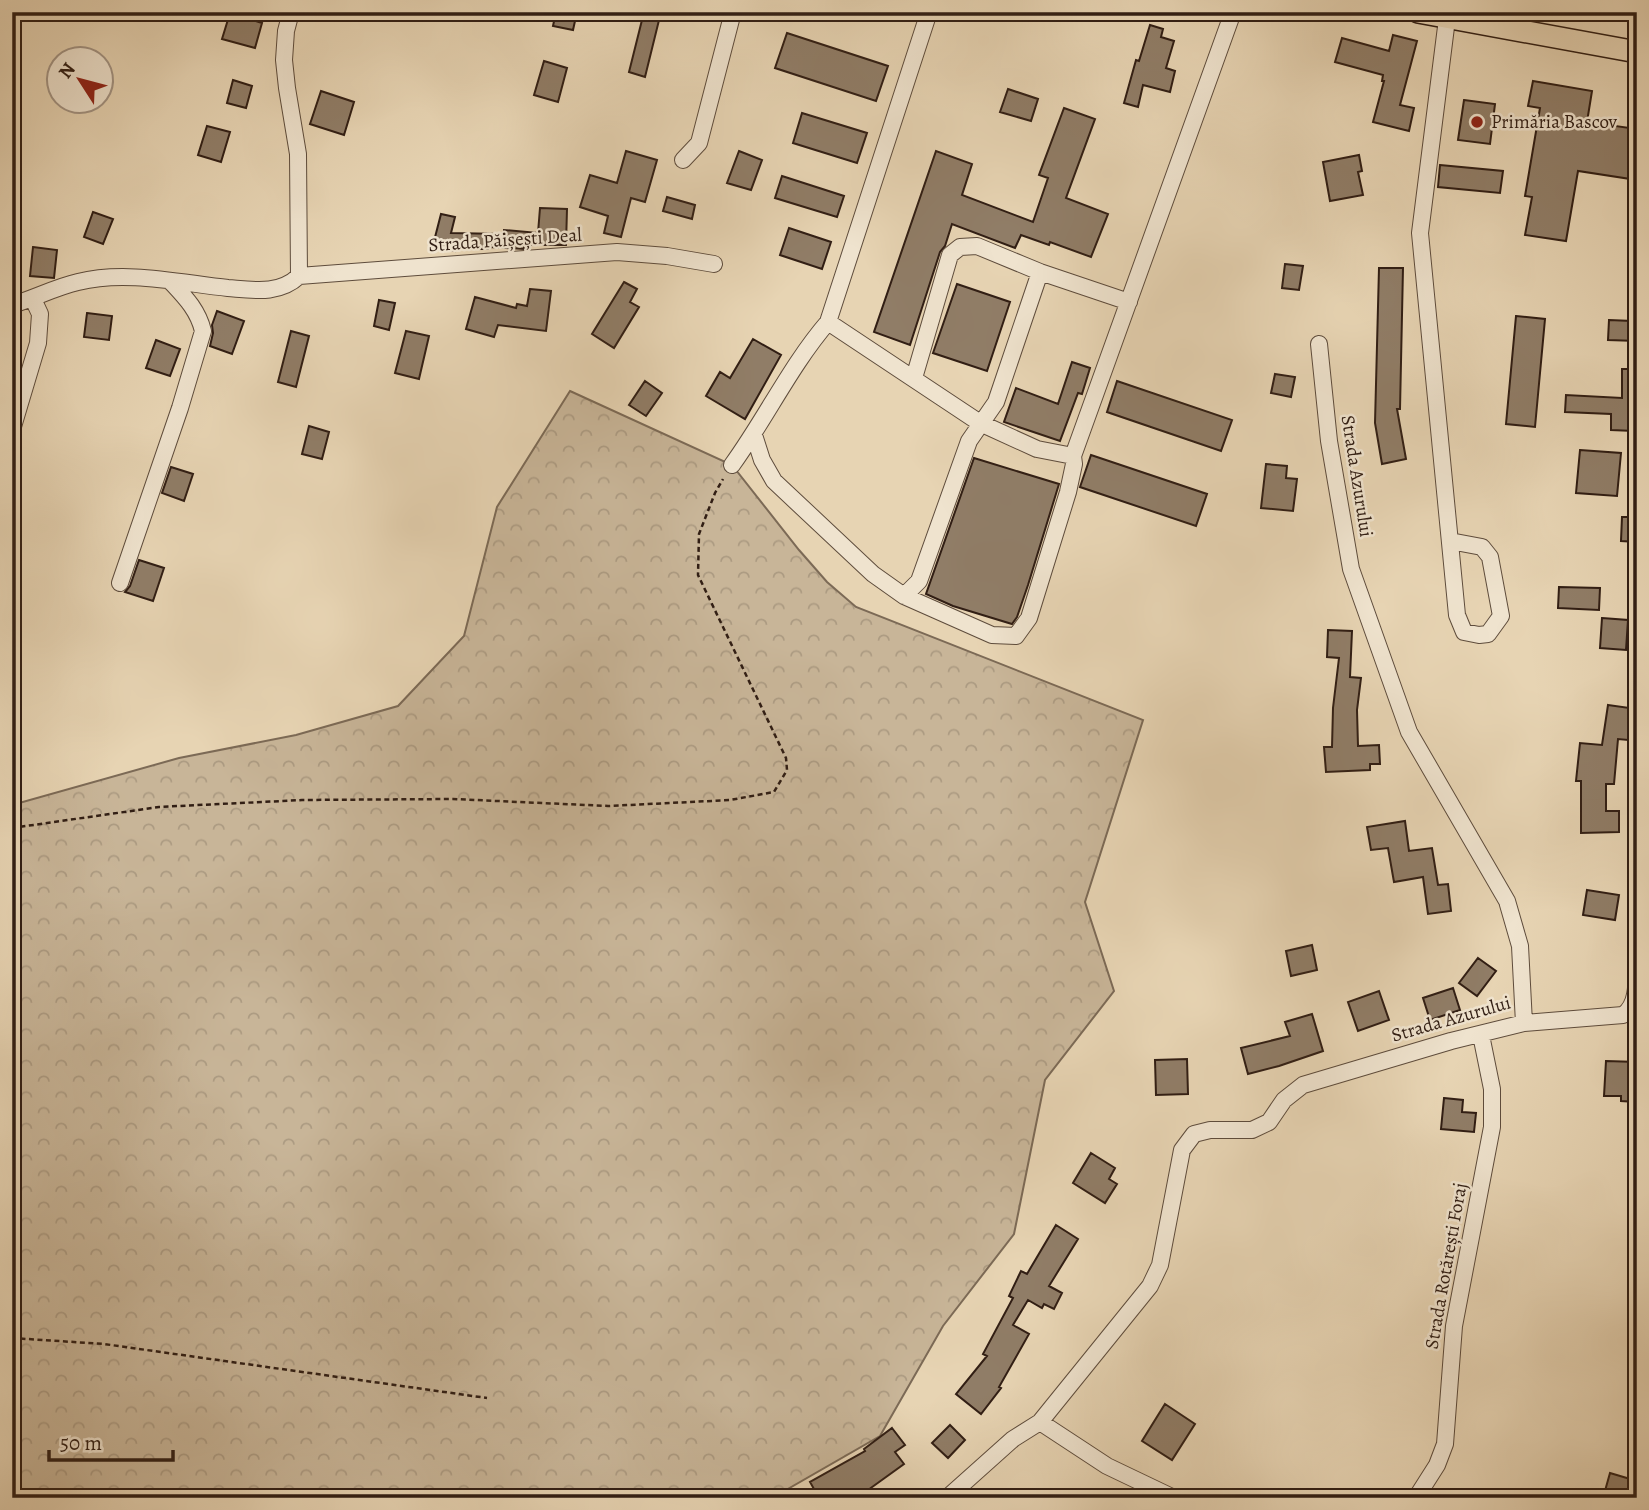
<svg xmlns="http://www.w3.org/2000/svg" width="1649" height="1510" font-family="Alegreya,serif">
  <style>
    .forest { fill: url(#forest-crowns); stroke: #7c6a56; stroke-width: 2 }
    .building { fill: #907d67; stroke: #311e14; stroke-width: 2 }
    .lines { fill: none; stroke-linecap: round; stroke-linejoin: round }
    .minor-casing { stroke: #5e4c3c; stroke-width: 18 }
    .major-casing { stroke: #311e14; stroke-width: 24 }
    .path { stroke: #311e14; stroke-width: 2.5; stroke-dasharray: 5 3.5; stroke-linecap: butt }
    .minor { stroke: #efe3ce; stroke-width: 16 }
    .major { stroke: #e7d4b3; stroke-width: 21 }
    .poi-dot { fill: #8f2418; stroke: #efe3ce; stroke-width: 2.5 }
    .labels { text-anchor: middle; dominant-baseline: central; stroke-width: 5; stroke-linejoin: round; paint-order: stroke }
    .poi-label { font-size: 19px; fill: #311e14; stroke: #efe3ce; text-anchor: start }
    .street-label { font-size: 19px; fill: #311e14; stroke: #efe3ce }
  </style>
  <defs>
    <pattern id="forest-crowns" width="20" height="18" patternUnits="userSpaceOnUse" patternTransform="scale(1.75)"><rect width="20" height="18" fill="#c8b598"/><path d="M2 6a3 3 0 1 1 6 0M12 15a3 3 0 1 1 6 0" fill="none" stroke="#ac9b82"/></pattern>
  </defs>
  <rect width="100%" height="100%" fill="#e7d4b3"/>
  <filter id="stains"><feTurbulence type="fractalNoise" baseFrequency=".00286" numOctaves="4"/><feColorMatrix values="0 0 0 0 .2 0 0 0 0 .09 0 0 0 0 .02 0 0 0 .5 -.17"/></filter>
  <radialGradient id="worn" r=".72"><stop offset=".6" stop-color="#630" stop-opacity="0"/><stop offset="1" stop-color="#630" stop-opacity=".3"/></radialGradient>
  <path class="forest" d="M570 391 732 465 799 550 827 582 856 607 1143 720 1085 902 1114 991 1045 1080 1014 1234 943 1326 880 1436 772 1498H12V805L179 758 296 735 398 706 464 636 497 507Z"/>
  <path class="building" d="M240 12H259L256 21 262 23 255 48 222 39 230 13 239 16Z
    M556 12H577L573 30 553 26Z
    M644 12H661L645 77 629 72Z
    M1150 25 1163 29 1161 37 1174 41 1166 68 1175 71 1170 92 1143 85 1138 107 1124 103 1136 60 1139 61Z
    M787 33 888 66 876 101 775 68Z
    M1393 35 1417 41 1400 105 1414 108 1409 131 1373 122 1384 81H1382L1383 75 1335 62 1342 38 1389 51Z
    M544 61 567 68 558 102 534 95Z
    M233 80 252 86 246 108 227 103Z
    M1533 81 1592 91 1587 122 1637 129V180L1578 171 1566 241 1525 235 1532 197 1525 196 1540 108 1528 106Z
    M1008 89 1038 99 1031 121 1000 112Z
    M321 91 354 102 344 135 310 124Z
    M1464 100 1495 104 1490 144 1458 140Z
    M1064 108 1095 119 1066 198 1108 214 1091 257 1050 242 1049 245 1021 235 1015 248 952 224 945 246 940 252 910 345 874 332 936 151 972 164 962 195 1033 222 1048 178 1039 175Z
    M802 113 867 133 857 163 793 143Z
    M207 126 230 132 221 162 198 155Z
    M626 151 657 160 645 202 631 198 621 237 604 233 608 216 580 207 590 175 617 183Z
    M739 151 762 160 751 190 727 183Z
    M1359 155 1362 171 1358 172 1363 195 1330 201 1323 162Z
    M1440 165 1503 171 1500 193 1438 187Z
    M782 176 844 196 837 217 775 198Z
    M667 197 695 205 692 219 663 211Z
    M540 208 567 209 566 245H524V249L489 247 488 249H456L455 251 433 245 441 214 455 217 451 233 504 234V230L538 233Z
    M93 212 113 219 103 244 84 237Z
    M789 228 831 242 822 269 780 255Z
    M33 247 57 250 54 278 30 276Z
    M1285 264 1303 266 1299 290 1282 288Z
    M1379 268H1403L1400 409H1397L1406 459 1382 464 1375 423Z
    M624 282 637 289 630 302 639 307 614 348 592 334Z
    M957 284 1010 302 987 371 933 353Z
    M530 289 551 291 546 331 498 325 494 337 466 329 475 297 516 308 517 304 527 306Z
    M379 300 395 303 389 330 374 326Z
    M217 311 244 321 232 354 210 346 213 333 212 325Z
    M87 313 112 316 109 340 84 337Z
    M1516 316 1545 319 1535 427 1506 424Z
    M1609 320 1632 321V328H1637V341L1608 340Z
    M291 331 309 336 296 387 278 382Z
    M406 331 429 336 419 379 395 373Z
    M753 339 781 355 745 419 706 396 720 372 730 378Z
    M156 340 180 349 170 376 146 368Z
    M1072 362 1090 368 1082 394 1078 393 1060 441 1004 422 1016 388 1058 404Z
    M1622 369H1637L1634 431 1611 430V414L1565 412 1566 395 1622 398Z
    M1275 374 1295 377 1291 397 1271 393Z
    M645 381 662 393 646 416 629 405Z
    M1117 381 1232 420 1221 451 1107 412Z
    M309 426 329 432 322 459 302 454Z
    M1580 450 1621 453 1617 496 1576 493Z
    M1091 455 1207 494 1196 526 1080 487Z
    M974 458 1059 484 1028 585 1017 617 1012 624 953 606 926 594Z
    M1266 464 1287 466 1286 478 1297 479 1293 511 1261 508Z
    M171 467 193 474 184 501 162 493Z
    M1622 517H1637V542L1621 541Z
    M139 560 164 568 153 601 125 592 130 586Z
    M1559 587 1600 588 1599 610 1558 608Z
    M1602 618 1628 620 1626 650 1600 648Z
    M1328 630 1352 631 1350 677 1361 678 1357 710 1358 746 1379 745 1380 764H1370V770L1326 772 1324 747H1332L1333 708 1339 658 1327 657Z
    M1608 705 1637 709V731L1629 730 1628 740 1618 739 1614 784H1606V811H1619V832L1581 833V781H1576L1580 743 1602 745Z
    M1405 821 1409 851 1432 848 1438 885 1448 884 1451 911 1428 914 1423 877 1394 882 1388 848 1371 850 1367 827Z
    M1587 890 1619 895 1615 920 1583 915Z
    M1312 945 1317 970 1291 976 1286 951Z
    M1478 958 1496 971 1477 996 1459 983Z
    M1453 988 1460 1010 1430 1020 1423 998Z
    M1379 991 1389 1020 1358 1031 1348 1002Z
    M1312 1014 1323 1051 1279 1066 1248 1074 1241 1048 1290 1036 1285 1022Z
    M1187 1059 1188 1094 1156 1095 1155 1060Z
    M1606 1061 1637 1062 1636 1102 1621 1101V1096H1604Z
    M1444 1098 1463 1100 1462 1112 1476 1113 1474 1132 1441 1129Z
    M1091 1153 1115 1168 1109 1179 1117 1184 1105 1203 1073 1183Z
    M1056 1225 1078 1239 1049 1286 1062 1293 1054 1309 1044 1304 1042 1308 1028 1300 1013 1325 1029 1334 999 1387 1001 1388 981 1414 956 1394 987 1356 983 1354 1013 1298 1009 1296 1021 1271 1027 1274Z
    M1165 1404 1195 1424 1172 1460 1142 1441Z
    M950 1425 965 1440 948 1458 932 1443Z
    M892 1428 905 1445 895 1452 904 1464 868 1490 872 1498H819L810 1482 865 1451 864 1449Z
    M1610 1473 1637 1481 1635 1498H1603Z"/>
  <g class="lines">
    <g class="minor-casing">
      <path id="minor" d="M291 12 286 31 284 60 287 88 298 154 299 276
        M1447 19 1420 233 1457 615 1464 632 1479 635 1488 634 1501 616 1490 557 1482 547 1450 541
        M683 160 699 143 733 12
        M12 305C35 298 56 287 78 282 126 270 180 283 228 288 253 290 279 295 299 276L617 252 667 256 714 264
        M828 322 980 423 1037 449 1073 456 1233 12
        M1319 344 1329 441 1351 569 1409 732 1507 901 1520 946 1524 1023
        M914 378 950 255 960 247 977 246 1040 272 1129 302
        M12 430 38 343 40 314 33 299
        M754 435 762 460 774 481 873 574 904 596 992 635 1016 636 1029 618 1068 492 1074 464 1073 456
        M732 465C766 418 791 365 828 322L929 12
        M120 583 180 408 203 331C198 310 185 297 171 282
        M904 596 919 581 969 441 996 402 1040 272
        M1040 1422 1107 1466 1174 1498
        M947 1498 1013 1439 1040 1422 1150 1286 1160 1265 1182 1150 1194 1134 1210 1130H1252L1269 1122 1284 1100 1303 1085 1451 1041 1524 1023 1623 1015C1640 1004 1636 975 1637 956
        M1416 1498 1437 1465 1445 1444 1454 1326 1492 1127V1089L1481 1035"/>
    </g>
    <g class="major-casing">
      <path id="major" d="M1418 12 1637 52"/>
    </g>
    <path class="path" d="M12 828 159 807 302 800 453 799 608 806 730 800 774 792 787 770 786 758 698 575 699 534 715 493 723 479
      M12 1338 104 1344 487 1398"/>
    <use href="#minor" class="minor"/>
    <use href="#major" class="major"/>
  </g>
  <circle class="poi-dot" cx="1477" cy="122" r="7"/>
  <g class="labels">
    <g class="poi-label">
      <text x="1491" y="122">Primăria Bascov</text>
    </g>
    <g class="street-label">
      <text transform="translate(505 240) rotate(-4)">Strada Păișești Deal</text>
      <text transform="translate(1357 476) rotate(81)">Strada Azurului</text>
      <text transform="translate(1451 1019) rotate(-16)">Strada Azurului</text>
      <text transform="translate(1446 1266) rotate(-80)">Strada Rotărești Foraj</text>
    </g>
  </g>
  <rect width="1649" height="1510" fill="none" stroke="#e7d4b3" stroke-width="42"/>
  <rect x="14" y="14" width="1621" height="1482" fill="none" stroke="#311e14" stroke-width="3.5"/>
  <rect x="21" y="21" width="1607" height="1468" fill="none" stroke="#311e14" stroke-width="2"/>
  <g transform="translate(80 80) rotate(306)"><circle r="33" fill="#efe3ce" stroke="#a39484" stroke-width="2"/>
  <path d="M0-5L12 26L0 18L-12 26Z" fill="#8f2418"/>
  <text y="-10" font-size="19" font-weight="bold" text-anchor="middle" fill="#311e14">N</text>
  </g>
  <path d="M49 1450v10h124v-10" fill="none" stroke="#311e14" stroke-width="3.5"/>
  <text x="60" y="1450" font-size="21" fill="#311e14" stroke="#efe3ce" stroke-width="5" paint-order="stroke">50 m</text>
  <rect width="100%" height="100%" filter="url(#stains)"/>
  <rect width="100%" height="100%" fill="url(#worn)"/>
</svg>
